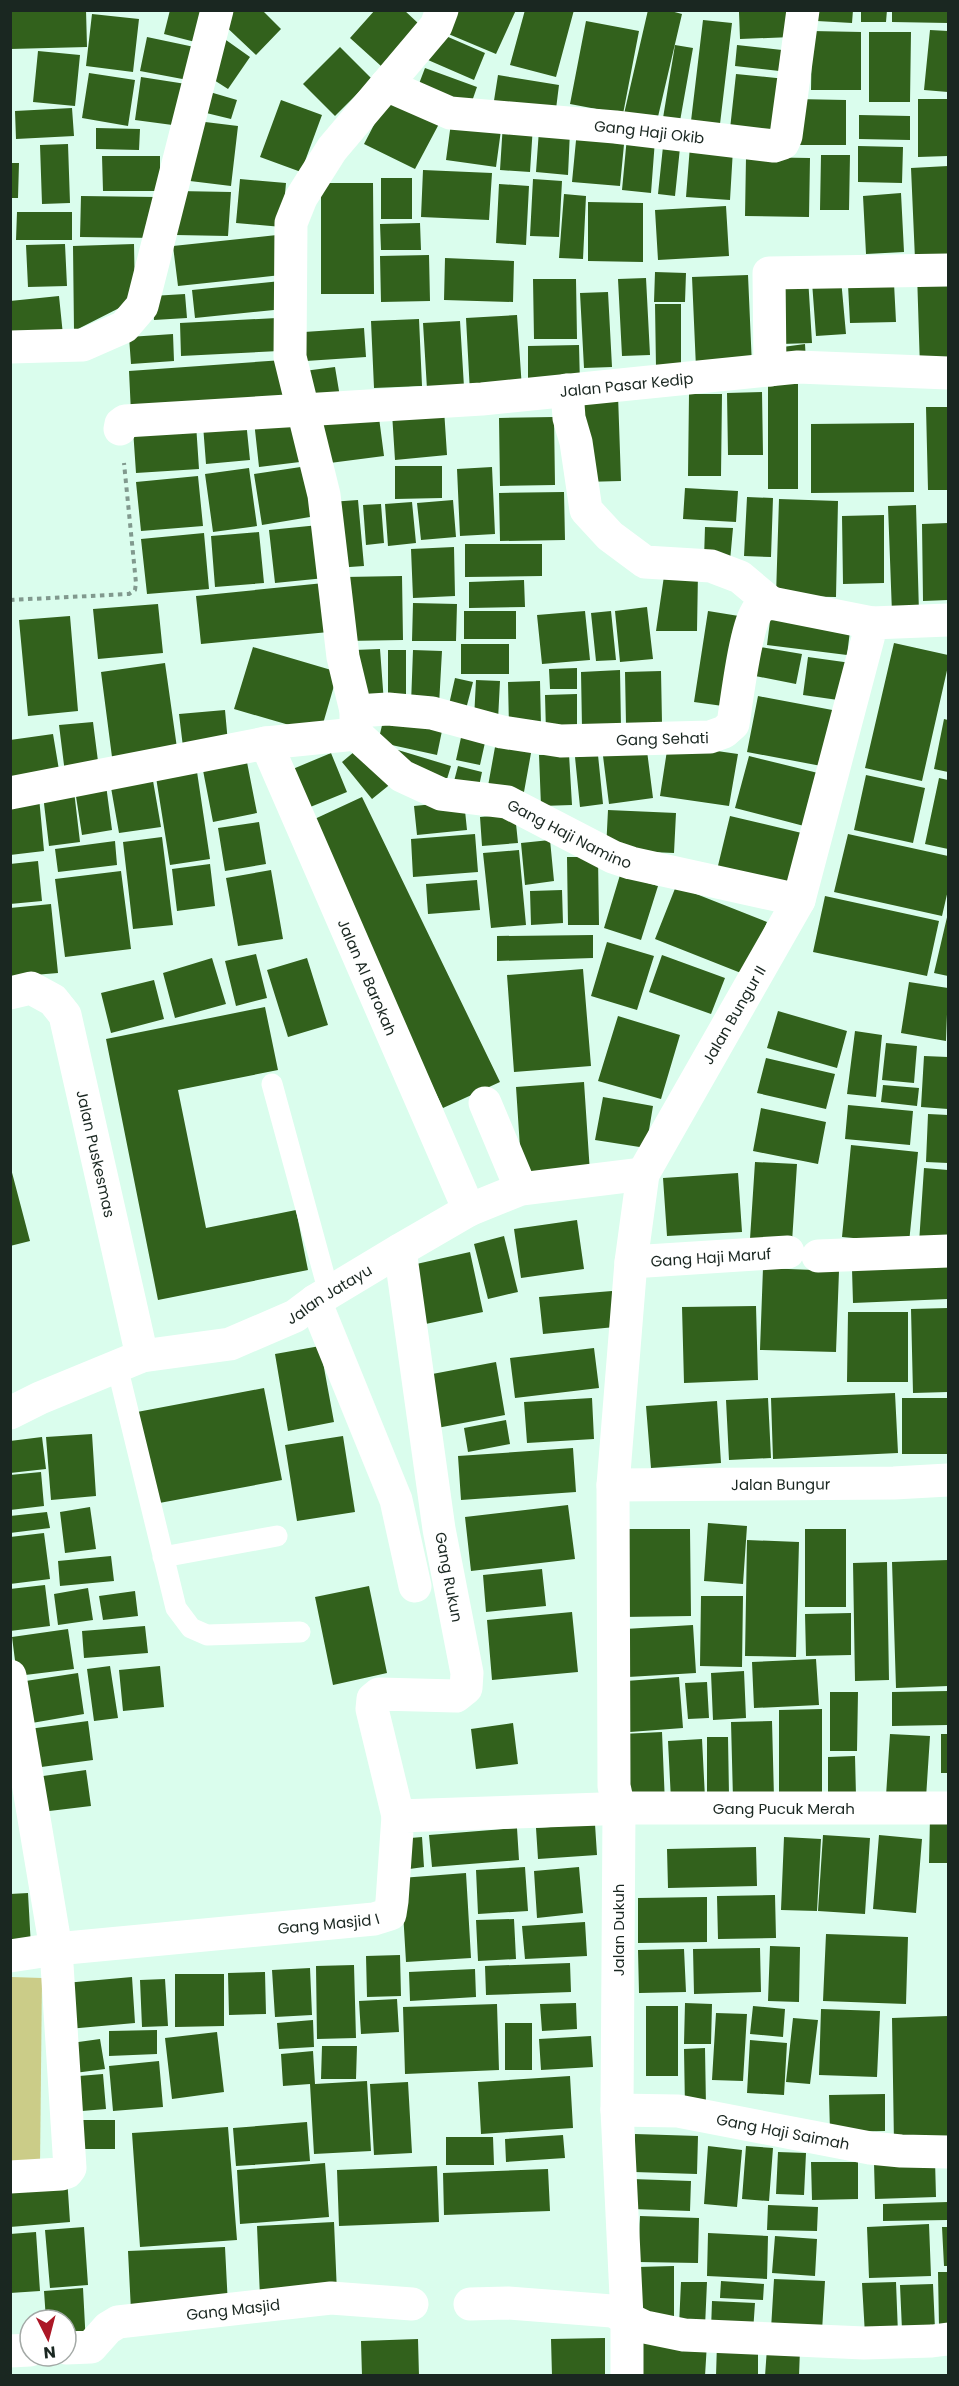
<svg xmlns="http://www.w3.org/2000/svg" width="959" height="2386" font-family="Poppins,sans-serif">
  <style>
    .green { fill: #cbcc88 }
    .building { fill: #32611c }
    .lines { fill: none; stroke-linecap: round; stroke-linejoin: round }
    .path { stroke: #81998e; stroke-width: 4; stroke-dasharray: 4.5 4.5; stroke-linecap: butt }
    .service { stroke: #fff; stroke-width: 21 }
    .minor { stroke: #fff; stroke-width: 33 }
    .tertiary { stroke: #fff; stroke-width: 33 }
    .labels { text-anchor: middle; dominant-baseline: central; stroke-width: 6; stroke-linejoin: round; paint-order: stroke }
    .street-label { font-size: 15px; fill: #1a2721; stroke: #fff }
  </style>
  <rect width="100%" height="100%" fill="#dafded"/>
  <path class="green" d="M11 1977 42 1978 40 2165 11 2168Z"/>
  <path class="building" d="M10 10H86L87 47 10 49Z
    M170 10H211L203 44 164 34Z
    M230 10H262L281 29 256 55 220 21Z
    M375 10H404L419 24 381 66 350 38Z
    M456 10H516L496 54 446 33Z
    M525 10H574L556 77 510 65Z
    M648 10H667L682 14 657 121 624 114Z
    M791 10 792 37 740 39 739 12Z
    M817 10H853L852 23 817 21Z
    M861 10H887L886 22H861Z
    M892 10H948V23L892 22Z
    M92 14 139 19 133 72 86 66Z
    M703 20 732 23 720 124 691 121Z
    M586 21 639 31 623 114 570 104Z
    M930 30 948 31V92L924 90Z
    M812 31 861 32V90H811Z
    M869 32H911L910 102H869Z
    M439 33 485 53 474 80 428 60Z
    M147 37 199 48 193 81 140 71Z
    M226 40 250 57 228 89 203 73Z
    M675 45 693 48 680 121 663 118Z
    M737 45 791 51 788 72 735 66Z
    M340 47 372 79 335 116 303 84Z
    M38 51 80 55 75 106 33 102Z
    M425 68 477 87 470 107 417 89Z
    M89 73 135 80 128 126 82 118Z
    M736 74 786 79 780 135 730 129Z
    M498 75 559 85 555 117 493 107Z
    M141 77 186 84 180 126 135 120Z
    M203 90 237 100 231 119 198 111Z
    M389 96 440 122 415 169 364 144Z
    M795 99 846 100V145H795Z
    M918 99H948V156L918 157Z
    M281 100 322 115 301 172 260 157Z
    M72 108 74 136 16 139 15 111Z
    M859 115 910 116V140L859 139Z
    M197 121 238 126 231 186 190 181Z
    M451 123 501 130 496 167 446 160Z
    M503 123 533 125 530 172 500 170Z
    M96 128 140 129 139 150 96 149Z
    M539 130 570 131 568 175 536 172Z
    M577 130 625 134 620 186 572 182Z
    M627 137 655 140 651 193 622 190Z
    M664 137 681 138 675 196 658 194Z
    M68 144 70 203 42 204 40 145Z
    M690 146 733 149 730 200 686 197Z
    M858 146 903 147 902 183 858 182Z
    M821 155H850L849 210H820Z
    M102 156H160V191H103Z
    M746 157 810 158 809 217 745 216Z
    M10 163H19L18 198H10Z
    M948 166V258L915 259 911 168Z
    M423 170 492 173 489 220 421 217Z
    M381 178H412V219H381Z
    M240 179 286 183 282 227 236 223Z
    M533 179 562 181 559 237 530 236Z
    M321 183H373L374 294H321Z
    M499 184 529 186 526 245 496 243Z
    M178 191 231 192 228 236 176 235Z
    M901 193 904 252 866 254 863 196Z
    M564 194 586 196 583 259 559 258Z
    M81 196 157 197V238L80 237Z
    M588 202 643 203V262L588 261Z
    M726 206 729 256 658 260 655 210Z
    M17 212H72V240H16Z
    M420 223 421 250H381L380 224Z
    M277 235 281 275 178 286 173 246Z
    M65 244 67 286 28 287 26 245Z
    M134 244 135 300 74 331 73 246Z
    M429 255 430 301 381 302 380 256Z
    M445 258 514 261 513 302 444 300Z
    M655 272 686 273 685 302H654Z
    M948 272V368H920L917 273Z
    M748 275 752 366 696 368 692 277Z
    M808 277 812 343 781 344 777 279Z
    M646 278 650 355 622 356 618 279Z
    M533 279H576L577 339H534Z
    M841 279 846 334 816 336 812 282Z
    M281 281 284 309 195 318 192 290Z
    M894 283 896 322 850 323 848 285Z
    M608 292 612 367 584 368 580 293Z
    M185 294 187 318 154 320 152 296Z
    M59 296 63 335 10 342V301Z
    M655 304H681V368H656Z
    M517 315 522 389 470 393 466 318Z
    M277 318 279 351 181 356 180 323Z
    M419 319 422 386 374 388 371 321Z
    M460 321 464 387 427 389 423 323Z
    M364 328 366 357 306 361 304 332Z
    M173 334 174 361 131 364 129 337Z
    M805 344 806 362 775 348Z
    M579 345 580 385 528 387V346Z
    M283 360 286 403 131 413 129 371Z
    M335 367 340 397 309 402 304 371Z
    M768 384H798V489H768Z
    M762 392 763 455H728L727 393Z
    M689 394H722L721 476H688Z
    M618 395 621 481 584 482 581 397Z
    M926 407H948V490H928Z
    M444 409 447 455 395 460 392 413Z
    M378 410 384 456 322 464 316 418Z
    M303 416 308 461 259 467 254 421Z
    M554 417 555 485 500 486 499 418Z
    M246 421 250 460 206 464 203 425Z
    M914 423V492L811 493V424Z
    M196 424 199 469 136 473 133 429Z
    M314 465 322 515 262 525 254 474Z
    M395 466H442V498L395 499Z
    M492 467 495 534 460 536 457 469Z
    M249 468 257 526 213 532 205 474Z
    M198 476 203 526 141 531 136 482Z
    M685 488 738 491 736 522 683 519Z
    M564 492 565 540 500 541 499 493Z
    M747 497 773 498 771 557 744 556Z
    M779 499 838 501 836 597 776 596Z
    M358 500 364 566 335 568 330 502Z
    M453 500 456 537 421 540 417 503Z
    M412 502 416 543 388 546 385 504Z
    M381 504 384 543 366 545 363 505Z
    M916 505 919 613H892L888 506Z
    M884 515V583L843 584 842 516Z
    M948 523V600L923 601 922 524Z
    M319 525 325 578 275 583 269 530Z
    M705 527 733 528 730 561 704 559Z
    M259 532 264 583 215 587 211 536Z
    M204 533 209 589 147 594 141 539Z
    M465 544H542V576L465 577Z
    M454 547 455 596 413 598 411 549Z
    M698 572 697 631H656L664 576Z
    M402 576 403 640 346 641 345 577Z
    M524 580 525 607 469 608V582Z
    M324 583 329 632 201 644 196 596Z
    M413 603 457 604 456 641H412Z
    M158 604 163 653 98 659 93 609Z
    M647 607 653 659 620 662 615 611Z
    M464 611H516V639H464Z
    M585 611 590 660 542 664 537 615Z
    M611 611 616 660 596 661 591 613Z
    M708 611 745 617 730 707 694 702Z
    M771 613 851 623 847 655 767 645Z
    M70 616 78 711 28 716 19 620Z
    M894 643 948 655V666L922 781 865 768Z
    M461 644H509V674H461Z
    M253 647 338 672 320 734 234 709Z
    M760 647 802 654 796 684 755 676Z
    M380 649 384 703 357 704 354 650Z
    M388 650H406V703H388Z
    M413 650 442 651 439 705 411 704Z
    M808 657 851 663 845 701 803 695Z
    M165 663 177 748 112 757 101 672Z
    M577 668V689H550L549 669Z
    M620 670 621 727 582 728 581 672Z
    M661 671 662 723 626 724 625 672Z
    M455 678 473 682 465 713 448 709Z
    M476 680 500 681 498 720 474 719Z
    M540 681 541 726 509 727 508 682Z
    M577 694V732H546L545 695Z
    M758 696 843 712 832 768 747 752Z
    M225 710 228 743 183 747 179 714Z
    M385 713 443 726 437 755 378 742Z
    M944 719 948 720V772L934 769Z
    M93 722 99 769 65 773 59 725Z
    M462 733 486 738 480 765 456 760Z
    M53 734 60 776 10 783V740Z
    M497 736 533 742 524 792 488 786Z
    M646 743 653 798 609 804 602 748Z
    M668 744 738 754 729 806 660 796Z
    M361 746 393 782 372 799 342 762Z
    M398 750 451 766 447 779 394 765Z
    M245 752 257 813 213 822 201 760Z
    M331 753 347 792 303 810 288 771Z
    M569 754 572 805 541 806 539 755Z
    M598 755 603 804 580 807 575 757Z
    M749 756 818 773 804 826 735 808Z
    M196 765 210 859 170 865 155 771Z
    M458 766 482 772 478 791 453 785Z
    M152 775 161 827 119 833 110 782Z
    M866 775 925 788 913 843 854 830Z
    M939 778 948 780V849L925 844Z
    M106 785 112 830 82 835 75 790Z
    M74 791 80 842 49 846 43 795Z
    M39 797 44 851 10 855V800Z
    M362 797 500 1082 443 1108 306 823Z
    M464 801 467 830 417 835 414 806Z
    M608 810 676 813 674 853 606 850Z
    M515 814 518 843 482 846 480 817Z
    M730 816 806 834 792 891 716 874Z
    M259 822 266 864 225 871 218 828Z
    M475 834 478 872 413 877 411 839Z
    M848 834 948 856V890L942 916 834 892Z
    M162 837 173 925 133 929 123 842Z
    M550 840 554 881 525 885 521 843Z
    M115 841 117 865 58 872 55 849Z
    M519 850 526 925 491 928 483 853Z
    M567 857H598L599 925H568Z
    M38 861 42 901 10 904V864Z
    M210 864 215 906 177 911 172 869Z
    M271 870 283 939 238 946 226 878Z
    M121 871 131 949 65 957 55 879Z
    M620 875 658 886 641 940 604 928Z
    M477 880 480 910 428 914 426 884Z
    M676 886 767 922 746 975 655 939Z
    M562 890 563 923 531 925 530 891Z
    M825 896 939 921 927 976 813 952Z
    M51 904 58 973 10 977V908Z
    M948 913V976L934 973Z
    M593 935V958L497 961V936Z
    M607 942 654 956 637 1010 591 996Z
    M256 954 267 998 236 1006 225 961Z
    M662 955 725 978 711 1014 649 992Z
    M212 958 226 1004 175 1018 163 973Z
    M307 958 328 1025 288 1037 267 970Z
    M583 969 591 1066 514 1072 507 975Z
    M154 980 164 1019 111 1033 101 993Z
    M909 982 948 988 946 1041 901 1033Z
    M265 1007 278 1070 178 1090 206 1228 296 1210 308 1270 158 1300 106 1039Z
    M778 1011 847 1031 837 1068 767 1048Z
    M618 1016 680 1035 661 1099 598 1081Z
    M855 1031 882 1035 876 1097 847 1094Z
    M886 1043 917 1046 914 1083 882 1080Z
    M924 1056 948 1057V1109L921 1107Z
    M766 1058 835 1074 826 1109 757 1093Z
    M584 1082 590 1173 522 1178 516 1087Z
    M883 1085 919 1088 917 1106 881 1102Z
    M603 1097 653 1106 646 1148 595 1140Z
    M848 1105 913 1111 910 1145 845 1139Z
    M761 1108 826 1122 818 1164 753 1151Z
    M928 1114 948 1115V1163L926 1162Z
    M851 1145 918 1152 909 1243 842 1237Z
    M755 1162 797 1164 792 1242 750 1239Z
    M10 1165 30 1241 10 1246Z
    M924 1168 948 1170V1245L919 1243Z
    M738 1173 742 1232 667 1236 663 1178Z
    M577 1220 584 1269 521 1278 514 1229Z
    M504 1236 518 1292 488 1299 474 1244Z
    M470 1252 483 1312 416 1326 403 1267Z
    M948 1265V1299L853 1303 852 1269Z
    M763 1268 839 1271 836 1352 760 1350Z
    M612 1291 615 1327 543 1334 539 1297Z
    M756 1306 758 1380 684 1383 682 1307Z
    M948 1308V1392L913 1393 911 1309Z
    M848 1312H908V1382H847Z
    M320 1346 334 1422 288 1431 275 1354Z
    M594 1348 599 1388 515 1398 510 1358Z
    M496 1362 505 1415 437 1428 427 1375Z
    M264 1388 282 1480 154 1504 137 1412Z
    M895 1393 898 1453 773 1459 771 1398Z
    M592 1398 594 1439 527 1443 524 1402Z
    M768 1398 771 1458 729 1460 726 1400Z
    M902 1398H948V1454H902Z
    M717 1401 721 1463 651 1468 646 1406Z
    M506 1420 510 1444 468 1452 464 1428Z
    M92 1434 96 1496 51 1500 46 1437Z
    M343 1436 355 1512 297 1521 285 1445Z
    M42 1437 46 1469 10 1473V1441Z
    M573 1448 576 1492 461 1500 458 1456Z
    M41 1472 44 1506 10 1510V1475Z
    M568 1505 575 1559 471 1571 465 1517Z
    M90 1507 96 1549 65 1553 60 1512Z
    M47 1512 50 1528 10 1533V1516Z
    M708 1523 747 1526 743 1584 704 1581Z
    M622 1529H690L691 1616 622 1617Z
    M805 1529H846V1607H805Z
    M44 1533 50 1579 10 1584V1537Z
    M747 1540 799 1542 796 1657 745 1656Z
    M111 1556 114 1581 60 1586 58 1561Z
    M948 1560V1686L896 1688 892 1562Z
    M887 1562 889 1680 855 1681 853 1563Z
    M542 1569 546 1606 486 1612 483 1575Z
    M45 1585 50 1626 10 1631V1589Z
    M369 1586 387 1673 333 1685 315 1597Z
    M88 1588 93 1620 58 1625 54 1594Z
    M135 1591 138 1616 103 1620 99 1596Z
    M701 1596H743L742 1667 700 1666Z
    M572 1612 578 1672 492 1680 487 1620Z
    M851 1613V1655L806 1656 805 1614Z
    M693 1625 696 1673 628 1677 625 1629Z
    M145 1626 148 1653 84 1658 82 1631Z
    M68 1629 74 1669 17 1676 12 1637Z
    M816 1659 819 1705 754 1708 752 1662Z
    M110 1666 118 1718 94 1721 87 1669Z
    M160 1666 164 1707 123 1711 119 1670Z
    M744 1671 746 1718 713 1720 711 1673Z
    M78 1673 84 1714 26 1724 19 1682Z
    M679 1677 683 1728 630 1732 626 1681Z
    M707 1682 709 1718 688 1719 685 1683Z
    M948 1691V1725L892 1726V1692Z
    M830 1692H858L857 1751H830Z
    M822 1709V1797H779V1710Z
    M88 1721 93 1760 34 1768 29 1729Z
    M772 1721 774 1798 733 1799 731 1722Z
    M513 1723 518 1764 476 1769 471 1729Z
    M662 1732 665 1804 626 1806 622 1734Z
    M890 1734 930 1736 926 1798 886 1796Z
    M941 1734H948V1773H941Z
    M707 1737H728L729 1795H707Z
    M702 1739 705 1798 671 1800 668 1741Z
    M855 1756 856 1796H828V1757Z
    M86 1770 91 1806 41 1812 36 1777Z
    M930 1817 948 1818V1863H929Z
    M595 1824 597 1855 538 1859 536 1828Z
    M517 1828 519 1860 432 1867 429 1835Z
    M823 1835 870 1838 865 1914 818 1911Z
    M879 1835 922 1839 916 1913 873 1909Z
    M422 1837 424 1867 402 1870 399 1839Z
    M784 1837 821 1839 817 1911 781 1910Z
    M756 1847 757 1886 668 1888 667 1849Z
    M525 1867 528 1911 478 1914 476 1870Z
    M579 1867 583 1913 537 1918 534 1871Z
    M466 1873 471 1958 406 1962 401 1878Z
    M28 1893 31 1947 10 1948V1894Z
    M775 1895 776 1938 718 1939 717 1896Z
    M707 1897V1942L638 1943V1898Z
    M514 1919 516 1959 478 1961 476 1920Z
    M585 1922 587 1956 525 1959 522 1926Z
    M826 1934 908 1937 906 2004 823 2001Z
    M770 1946 800 1947 799 2002 768 2001Z
    M760 1948 761 1992 694 1994 693 1949Z
    M684 1949 686 1992 639 1993 638 1950Z
    M400 1955 401 1996 367 1997 366 1956Z
    M570 1963 571 1992 486 1995 485 1966Z
    M354 1965 356 2038 317 2039 316 1966Z
    M310 1968 312 2015 275 2017 272 1970Z
    M475 1969 476 1997 410 2001 409 1972Z
    M265 1972 266 2014 229 2015 228 1973Z
    M175 1974H224V2026L175 2027Z
    M132 1977 135 2023 68 2029 65 1983Z
    M165 1979 168 2026 142 2027 140 1980Z
    M397 1999 399 2032 361 2034 359 2001Z
    M576 2003 577 2029 542 2031 540 2004Z
    M685 2003 712 2004 711 2044H684Z
    M497 2004 499 2070 405 2074 403 2007Z
    M646 2006H678V2076H646Z
    M753 2006 785 2009 783 2037 750 2034Z
    M821 2009 880 2011 877 2077 819 2075Z
    M716 2013 747 2014 743 2081 712 2080Z
    M948 2016V2143H894L892 2018Z
    M793 2018 818 2020 810 2084 786 2082Z
    M313 2020 314 2047 279 2049 277 2023Z
    M505 2023H532V2070H505Z
    M157 2030V2054L109 2056V2031Z
    M217 2032 224 2092 172 2099 165 2038Z
    M591 2036 593 2067 541 2070 539 2039Z
    M100 2039 105 2069 67 2074 64 2044Z
    M750 2040 787 2043 784 2095 747 2093Z
    M322 2046H357L356 2079H321Z
    M705 2048 706 2107 685 2108 684 2049Z
    M313 2051 315 2084 367 2081 371 2151 314 2154 310 2084 283 2086 281 2054Z
    M159 2061 163 2107 113 2111 109 2066Z
    M103 2074 106 2109 70 2112 67 2077Z
    M570 2076 573 2128 481 2134 478 2082Z
    M408 2082 412 2153 374 2155 370 2084Z
    M885 2094V2131L830 2132 829 2095Z
    M72 2120H115V2149H73Z
    M307 2122 310 2161 236 2166 233 2128Z
    M228 2127 237 2240 140 2247 132 2133Z
    M635 2134 698 2136 697 2174 634 2172Z
    M563 2135 565 2158 506 2162 505 2139Z
    M446 2137H493L494 2165H446Z
    M708 2146 742 2150 737 2207 704 2204Z
    M746 2146 773 2148 769 2201 742 2199Z
    M778 2152 806 2153 804 2195 776 2194Z
    M935 2160 936 2197 875 2199 874 2163Z
    M811 2162H858V2199L812 2200Z
    M325 2163 329 2217 240 2224 237 2170Z
    M437 2166 439 2222 339 2226 337 2170Z
    M548 2169 550 2211 444 2215 443 2173Z
    M67 2177 70 2222 10 2227V2181Z
    M632 2179 691 2181 690 2211 632 2209Z
    M948 2202V2220L883 2221V2204Z
    M768 2205 818 2207 817 2231 767 2230Z
    M640 2216 699 2218 698 2263 638 2262Z
    M334 2222 337 2293 260 2297 257 2226Z
    M929 2224 931 2276 869 2278 867 2227Z
    M84 2227 88 2285 50 2288 45 2230Z
    M942 2227H948V2266H944Z
    M36 2232 40 2291 10 2293V2234Z
    M708 2233 768 2236 767 2279 707 2276Z
    M775 2236 817 2239 815 2276 772 2273Z
    M225 2247 228 2306 131 2311 128 2251Z
    M674 2266V2322H641L638 2267Z
    M938 2272H948V2326H939Z
    M774 2279 825 2281 822 2331 771 2329Z
    M721 2281 764 2284 763 2300 720 2298Z
    M681 2282H707L705 2327 679 2326Z
    M896 2282 898 2334 865 2335 862 2283Z
    M933 2284 935 2329 902 2330 900 2285Z
    M83 2288 86 2345 66 2346V2320H46L44 2291Z
    M712 2301 755 2303 753 2332 711 2330Z
    M605 2338V2376H552L551 2339Z
    M418 2339 419 2376H362L361 2341Z
    M637 2341 707 2343 705 2376H636Z
    M717 2343 758 2344V2376H716Z
    M767 2348 800 2349 799 2376H765Z"/>
  <g class="lines">
    <path class="path" d="M10 600 129 594 135 590 136 583 124 463"/>
    <path class="service" d="M272 1084 329 1293
      M117 1366 176 1608 191 1628 207 1635 300 1632
      M163 1557 277 1536"/>
    <g class="minor">
      <path id="s1" d="M386 85 450 113 615 127 774 146 783 143 786 136 803 10"/>
      <path d="M10 347 83 345 124 327 142 306 217 10"/>
      <path d="M770 370 769 273 948 270"/>
      <path d="M567 390 569 418 576 442 586 510 610 536 645 562 711 566 740 577 771 603"/>
      <path id="s2" d="M120 429 121 424 125 421 482 399 798 367 948 373"/>
      <path id="s3" d="M356 711 388 709 432 713 502 732 561 741 710 737 724 732 733 724C737 699 745 631 756 613 760 606 764 605 771 603L872 623"/>
      <path d="M356 734V711L343 657 324 495 290 357 291 223 301 198 332 149 436 26 442 10"/>
      <path id="s4" d="M356 734 402 776 441 794 507 802 613 857 631 863 799 900"/>
      <path id="s5" d="M266 743 469 1210"/>
      <path d="M10 793 266 743 356 734"/>
      <path id="s6" d="M10 993 31 988 53 1000 65 1015 142 1356"/>
      <path d="M485 1103 521 1189"/>
      <path d="M818 1256 948 1251"/>
      <path id="s7" d="M631 1262 788 1252"/>
      <path d="M315 1301 396 1500 415 1586"/>
      <path id="s8" d="M10 1413 40 1398 142 1356 230 1344 295 1316 315 1301 400 1250 469 1210 501 1197 521 1189 643 1174"/>
      <path d="M613 1485 614 1786 619 1809 617 2110 627 2317V2376"/>
      <path d="M10 1676 56 1949 70 2168 67 2172 61 2174 10 2177"/>
      <path d="M398 1816 372 1709 373 1699 379 1694 456 1696 466 1688 467 1673 439 1529 400 1250"/>
      <path id="s9" d="M10 1956 56 1949 374 1919 390 1914 392 1901 398 1816 630 1808H948"/>
      <path id="s10" d="M617 2110 678 2111 870 2148 901 2151 948 2152"/>
      <path d="M470 2304 508 2303 612 2311 645 2327 684 2335 864 2343 932 2341 948 2339"/>
      <path id="s11" d="M66 2348 91 2347 108 2328 118 2322 331 2298 412 2304"/>
      <path d="M10 2351 30 2350"/>
    </g>
    <path class="tertiary" id="s12" d="M948 620 872 623 799 900 643 1174 631 1262 613 1485 894 1483 948 1480"/>
  </g>
  <g class="labels">
    <g class="street-label">
      <text stroke="none"><textPath href="#s1" startOffset="270">Gang Haji Okib</textPath></text>
      <text stroke="none"><textPath href="#s2" startOffset="513">Jalan Pasar Kedip</textPath></text>
      <text stroke="none"><textPath href="#s3" startOffset="310">Gang Sehati</textPath></text>
      <text stroke="none"><textPath href="#s4" startOffset="242">Gang Haji Namino</textPath></text>
      <text stroke="none"><textPath href="#s5" startOffset="255">Jalan Al Barokah</textPath></text>
      <text transform="translate(734 1015) rotate(-60)">Jalan Bungur II</text>
      <text stroke="none"><textPath href="#s6" startOffset="208">Jalan Puskesmas</textPath></text>
      <text stroke="none"><textPath href="#s7" startOffset="80">Gang Haji Maruf</textPath></text>
      <text stroke="none"><textPath href="#s8" startOffset="344">Jalan Jatayu</textPath></text>
      <text stroke="none"><textPath href="#s12" startOffset="1158">Jalan Bungur</textPath></text>
      <text transform="translate(449 1577) rotate(79)">Gang Rukun</text>
      <text stroke="none"><textPath href="#s9" startOffset="867">Gang Pucuk Merah</textPath></text>
      <text stroke="none"><textPath href="#s9" startOffset="320">Gang Masjid I</textPath></text>
      <text transform="translate(618 1930) rotate(-90)">Jalan Dukuh</text>
      <text stroke="none"><textPath href="#s10" startOffset="168">Gang Haji Saimah</textPath></text>
      <text stroke="none"><textPath href="#s11" startOffset="178">Gang Masjid</textPath></text>
    </g>
  </g>
  <rect width="959" height="2386" fill="none" stroke="#1a2721" stroke-width="24"/>
  <g transform="translate(48 2338) rotate(174)"><circle r="28" fill="#ffffff" stroke="#a3a9a6" stroke-width="1.5"/>
  <path d="M0-4.5L10 22L0 15L-10 22Z" fill="#ac1726"/>
  <text y="-9" font-size="16" font-weight="bold" text-anchor="middle" fill="#1a2721">N</text>
  </g>
</svg>
